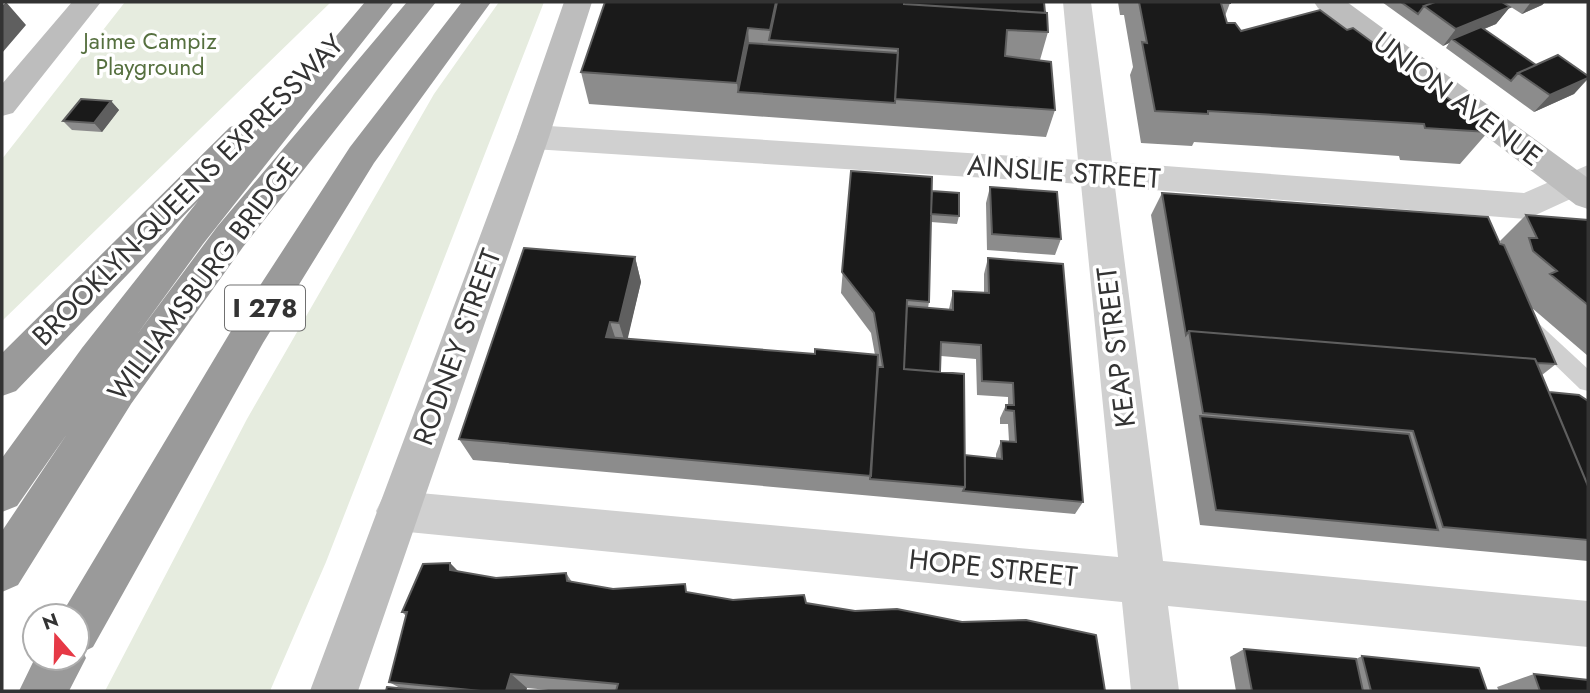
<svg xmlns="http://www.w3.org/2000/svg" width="1590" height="693" font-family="Jost,sans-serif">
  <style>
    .green { fill: #e6ecdf }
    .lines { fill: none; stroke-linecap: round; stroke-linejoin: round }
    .lane { fill: #d0d0d0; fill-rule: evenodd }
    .street { fill: #d0d0d0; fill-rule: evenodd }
    .secondary { fill: #bdbdbd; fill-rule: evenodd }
    .highway { fill: #9a9a9a; fill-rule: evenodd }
    .wall { fill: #8c8c8c; fill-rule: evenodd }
    .shaded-wall { fill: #5f5f5f }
    .building { fill: #1a1a1a; stroke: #5f5f5f; stroke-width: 2 }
    .labels { text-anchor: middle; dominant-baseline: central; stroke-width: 7; stroke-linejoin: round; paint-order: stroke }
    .far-park-label { font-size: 23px; fill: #56703f; stroke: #fff }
    .shield { fill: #fff; stroke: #707070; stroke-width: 2 }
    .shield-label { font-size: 26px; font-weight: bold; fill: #333 }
    .street-label { font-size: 28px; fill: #333; stroke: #fff }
  </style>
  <rect width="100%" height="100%" fill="#fff"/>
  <path class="green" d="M125 2H331L2 321V159Z
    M499 2H544L326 562 270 691H105L247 419 434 94Z"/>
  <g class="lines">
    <path class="lane" d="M1528 317 1535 320 1588 369V391L1580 389 1521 332 1518 326 1521 320Z"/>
    <path class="street" d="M1063 2H1091L1112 162 1524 193 1588 165V191L1527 219 1115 187 1163 561 1588 601V647L1168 606 1179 691H1131L1122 602 398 531 383 525 376 511 383 497 398 491 1118 557 1081 184 533 149 521 145 517 137 521 129 533 125 1078 160Z"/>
    <path class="secondary" d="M72 2H101L13 113 2 116V84Z
      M564 2H592L549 137 358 691H310L517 137Z
      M1314 2H1347L1588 178V209L1576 205 1318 8Z"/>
    <path class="highway" d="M365 2H394L203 244 136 336 217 227 407 2H436L243 247 131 404 18 585 2 592V531L67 434 17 506 2 512V458L82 348 198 201 16 391 2 396V353L230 127 242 123 254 127 256 131Z
      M462 2H491L374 163 263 343 93 647 83 652 86 658 69 691H19L35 658H77V616L61 615 237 321 350 147Z"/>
  </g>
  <path class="wall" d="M605 2 1048 32 1040 60H1033L1055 110 1046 137 589 104 581 72Z
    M1118 2H1230V3L1225 16 1227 23 1241 31 1488 132 1460 164 1400 160 1399 156 1302 149 1194 142 1192 146 1141 143 1130 75 1133 67 1124 15H1120Z
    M1382 2H1502L1510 7 1496 24 1484 29 1536 65 1588 76V79L1574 94 1534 112 1446 48 1449 43 1443 46Z
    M1503 2H1545L1542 5 1522 14Z
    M111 101 119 110 102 132 72 130 63 121Z
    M851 171 932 191 959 216 957 224 931 222 929 302 928 308 949 309 953 291 984 293V274L988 258 1083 502 1075 514 473 460 459 439 635 257 641 282 627 339 815 354 875 355 871 333 841 293ZM941 356 976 359 977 395 1008 397V405H1006L1000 418V424H1008L1009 441H1001L996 454V458L965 455 940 372Z
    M990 187 1061 239 1055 255 987 250 986 203Z
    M1162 193 1501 244 1500 241 1526 215 1588 220V356L1532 308 1556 364 1542 375 1549 392 1588 401V561L1200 525 1151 215Z
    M450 563 458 571 496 578 566 573 572 582 613 589 687 592 733 600 806 603 1105 691H559L527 688 526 691H386L400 688 389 682 406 616 402 612Z
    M1244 649 1356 659 1362 656 1487 691H1236L1230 657Z
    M1534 674 1588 691H1499L1497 687Z"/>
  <path class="shaded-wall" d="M6 2 26 25 2 53V6Z
    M1531 2H1545L1542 5 1522 14Z
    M1510 7 1496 24 1455 41 1452 39 1449 43 1443 46 1456 29Z
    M748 28 750 61 738 92 737 83Z
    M1588 78 1574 94 1534 112 1550 95Z
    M111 101 119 110 102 132 94 123Z
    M635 257 641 282 626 346 619 323Z
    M610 322 618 346 606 337Z
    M450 563 468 582 450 570Z
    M511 674 527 688 526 691H506Z"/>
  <path class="building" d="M605 2H776L770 30 748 28 737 83 581 72Z
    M777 2H904V4L1047 13 1048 32 1007 30 1005 56 1051 62 1055 110 895 99 898 49 769 40Z
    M904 2H1044L1045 13 904 4Z
    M1139 2H1230V3H1221L1227 23H1235L1241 31 1320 10 1347 30 1353 28 1490 129 1488 132 1425 128 1424 124 1208 111V114L1155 111 1142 42 1147 43Z
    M1401 2H1435L1424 6 1418 14Z
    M1435 2H1502L1510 7 1456 29 1424 6Z
    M1481 27 1536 65 1518 73 1511 81 1452 39Z
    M748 43 898 53 895 103 738 92Z
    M1558 55 1588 76V78L1550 95 1518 73Z
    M81 99 111 101 94 123 63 121Z
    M851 171 932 177 929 302 907 300 904 369 964 374 965 487 870 479 878 367H883L874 313 842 272Z
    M990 187 1057 192 1061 239 992 234Z
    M932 191 959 193V216L931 214Z
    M1162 193 1488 217 1500 244 1504 245 1556 364 1537 363 1535 359 1337 343 1189 331 1186 335Z
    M1526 215 1588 220V305L1550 274 1557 271 1533 251 1529 238H1537Z
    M524 248 635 257 619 323 610 322 606 337 815 354V349L878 355 871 476 459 439Z
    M988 258 1063 264 1083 502 963 491 965 487V455L1002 459 1001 441 1016 442 1014 411 1006 410V405H1014L1013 383 982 381 981 345 941 342 940 372 904 369 907 306 953 310V291L989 293Z
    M1189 331 1535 359 1588 486V540L1443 527 1413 431 1203 413Z
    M1549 392 1579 395 1588 401V486Z
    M1200 416 1409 434 1438 530 1216 510Z
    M450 563V570L496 578 566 573 567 581 613 589 685 584 686 592 733 600 804 595 806 603 855 611 897 609 962 622 1026 620 1096 635 1105 691H616L618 684 511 674 506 691H481L389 682 407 612H402L423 564Z
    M1244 649 1356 659 1363 691H1252Z
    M1362 656 1479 668 1487 691H1371Z
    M1534 674 1588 680V691H1540Z
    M387 687 428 691H386Z"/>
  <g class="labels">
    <g class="far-park-label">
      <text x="150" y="41">Jaime Campiz<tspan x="150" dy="26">Playground</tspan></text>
    </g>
    <rect class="shield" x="225" y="285.5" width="80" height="45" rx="5"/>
    <g class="shield-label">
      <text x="265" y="308">I 278</text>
    </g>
    <g class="street-label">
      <text transform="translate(1458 99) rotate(37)">UNION AVENUE</text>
      <text transform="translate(1064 172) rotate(4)">AINSLIE STREET</text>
      <text transform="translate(188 190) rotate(-45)">BROOKLYN-QUEENS EXPRESSWAY</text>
      <text transform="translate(203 279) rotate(-53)">WILLIAMSBURG BRIDGE</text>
      <text transform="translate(457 347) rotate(-70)">RODNEY STREET</text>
      <text transform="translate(1116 347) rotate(-97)">KEAP STREET</text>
      <text transform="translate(993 568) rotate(6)">HOPE STREET</text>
    </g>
  </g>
  <rect width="1590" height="693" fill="none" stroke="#333333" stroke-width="7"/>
  <g transform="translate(56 637) rotate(340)"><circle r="33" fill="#ffffff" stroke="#adadad" stroke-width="2"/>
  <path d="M0-5L12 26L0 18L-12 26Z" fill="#e63946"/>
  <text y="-10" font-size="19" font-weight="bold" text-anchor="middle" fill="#333333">N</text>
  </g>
</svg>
